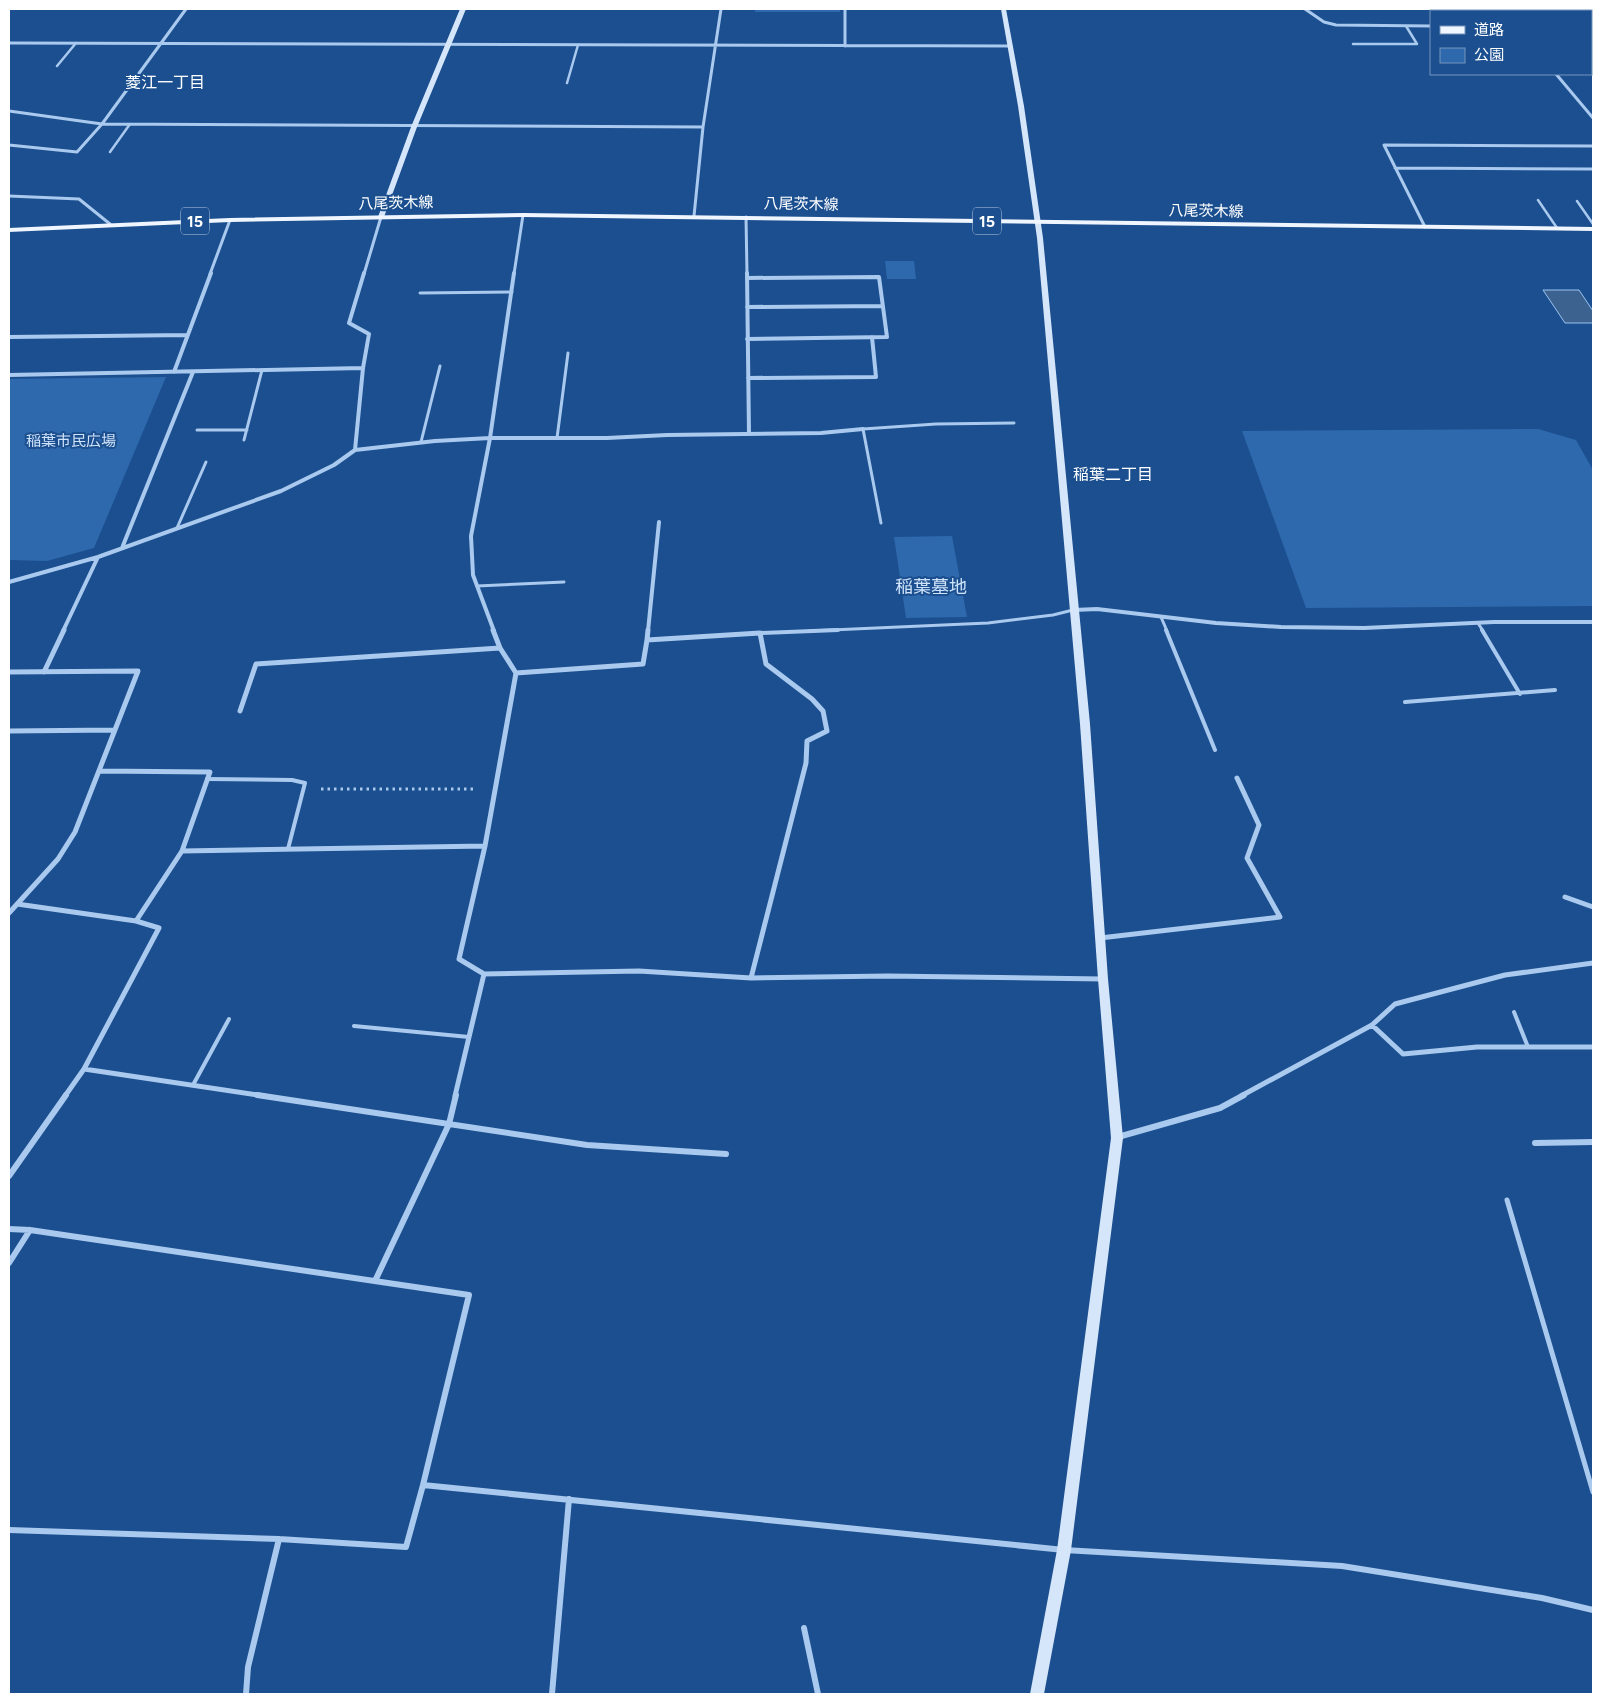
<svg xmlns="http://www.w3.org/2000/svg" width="1602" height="1703" font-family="Figtree,'Noto Sans JP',sans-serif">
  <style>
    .green { fill: #2e69ad }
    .water { fill: #3c6290; stroke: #9cc4f0 }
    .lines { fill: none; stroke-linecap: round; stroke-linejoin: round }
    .path { stroke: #a9c9ee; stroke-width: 3; stroke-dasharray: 2.5 4; stroke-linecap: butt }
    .lane-far3 { stroke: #a9c9ee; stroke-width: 2.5 }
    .lane-far2 { stroke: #a9c9ee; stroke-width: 3 }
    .lane-far1 { stroke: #a9c9ee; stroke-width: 4 }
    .lane { stroke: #a9c9ee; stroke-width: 5 }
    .street-far3 { stroke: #a9c9ee; stroke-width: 3 }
    .street-far2 { stroke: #a9c9ee; stroke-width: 4 }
    .street-far1 { stroke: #a9c9ee; stroke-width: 5 }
    .street { stroke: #a9c9ee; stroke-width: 6 }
    .secondary { fill: #d6e6fa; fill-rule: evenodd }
    .primary { fill: #f0f6ff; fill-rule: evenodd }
    .labels { text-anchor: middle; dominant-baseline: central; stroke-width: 4; stroke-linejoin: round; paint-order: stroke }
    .far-street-label { font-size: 15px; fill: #fff; stroke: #1b4f8f }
    .far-park-label { font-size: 15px; fill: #cfe3fa; stroke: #1b4f8f }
    .far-neighbourhood-label { font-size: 16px; fill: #fff; stroke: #1b4f8f }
    .shield { fill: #1b4f8f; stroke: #bbcadd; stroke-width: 1 }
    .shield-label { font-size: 16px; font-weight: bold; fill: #fff }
    .park-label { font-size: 18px; fill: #cfe3fa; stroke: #1b4f8f }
  </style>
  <rect width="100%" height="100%" fill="#1b4f8f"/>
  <path class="green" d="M755 9H840V12H755Z
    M885 261H914L916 279H887Z
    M166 377 94 548 47 561 9 560V379Z
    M1538 429 1576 440 1593 470V606L1306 608 1242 431Z
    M952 536 967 617 906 618 894 537Z"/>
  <path class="water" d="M1543 290H1579L1593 311V323H1565Z"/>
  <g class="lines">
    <path class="path" d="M321 789H477"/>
    <path class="lane-far3" d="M1353 44H1417L1406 26
      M57 66 76 43
      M567 83 578 45
      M110 152 130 124
      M1538 200 1557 228
      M1577 201 1593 224"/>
    <path class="lane-far2" d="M420 293 512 292
      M197 430H247
      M557 438 568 353
      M244 440 262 370
      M421 442 440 366
      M881 523 863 429 936 424 1014 423
      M177 528 206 462
      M477 586 564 582
      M1161 617 1167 631
      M1478 623 1483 631
      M809 631 988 623 1053 615 1073 610"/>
    <path class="lane-far1" d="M1166 630 1215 750
      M1482 630 1520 694
      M760 633 838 630
      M1405 702 1555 690
      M207 779 292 780 305 783 288 849
      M1514 1012 1528 1047
      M354 1026 469 1037
      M193 1085 229 1019"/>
    <path class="lane" d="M1507 1200 1593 1492"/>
    <path class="street-far3" d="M845 9V46
      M1305 9 1324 22 1336 25 1431 26
      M1503 9 1506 11
      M1591 9 1593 11
      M1591 31H1593
      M9 43 1010 46
      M1556 74 1593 118
      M9 111 102 124 703 127 721 9
      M9 145 77 152 102 124 186 9
      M1395 168 1593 169
      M9 196 79 199 110 224
      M694 216 703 127
      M746 217 747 274
      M1425 227 1384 145 1593 146
      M210 274 230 220
      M364 274 381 217
      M514 274 523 215"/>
    <path class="street-far2" d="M747 273 749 434
      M747 278 879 277 887 337 747 339
      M747 307 883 306
      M9 337 188 335
      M174 372 211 273
      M9 375 363 368
      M748 378 876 377 872 337
      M355 450 363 368 369 334 349 323 364 273
      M122 548 193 372
      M9 582 98 557 281 491 334 465 355 450 435 441 490 438H607L667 435 821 433 863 429
      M1074 610 1097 609 1216 623 1281 627 1364 628 1494 622H1593
      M63 631 98 557
      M494 631 473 575 471 536 490 438 514 273
      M648 631 659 522"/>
    <path class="street-far1" d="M493 630 500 648
      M647 640 648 630
      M9 672 138 671 75 832 58 859 9 913
      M44 672 64 630
      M516 673 643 664 647 640 760 633 766 664 812 699 823 711 827 731 807 741 806 763 751 978
      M240 711 256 664 500 648 516 673 485 846 459 959 484 974 639 971 751 978 888 976 1103 979
      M9 731 115 730
      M99 771 210 772 182 851 136 921
      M182 851 485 846
      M1565 897 1593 907
      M17 904 136 921 159 928 84 1069 65 1096
      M1100 938 1280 917 1247 858 1259 825 1237 778
      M1372 1025 1403 1054 1477 1047H1593
      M84 1069 265 1096
      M455 1096 484 974
      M1241 1096 1372 1025 1395 1004 1505 975 1593 963"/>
    <path class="street" d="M257 1095 587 1145 726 1154
      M1118 1137 1220 1108 1244 1095
      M1535 1143 1593 1142
      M9 1176 66 1095
      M9 1229 30 1230 469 1295 423 1485 1064 1550 1342 1566 1542 1598 1593 1610
      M9 1263 30 1230
      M375 1281 449 1124 456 1095
      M9 1530 279 1539 406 1547 423 1485
      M804 1628 818 1694
      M246 1694 248 1667 279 1539
      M552 1694 569 1499"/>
    <path class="secondary" d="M460 9H466L417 127 384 217 379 218 378 217 411 127Z
      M1001 9H1006L1024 106 1043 238 1090 724 1108 979 1123 1138 1071 1550 1044 1694H1030L1057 1550 1111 1138 1098 979 1080 724 1037 238 1018 106Z"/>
    <path class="primary" d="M523 213 1593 227V231L523 217 230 222 9 232V228L230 218Z"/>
  </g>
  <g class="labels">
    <g class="far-street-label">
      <text transform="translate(396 203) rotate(-1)">八尾茨木線</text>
      <text transform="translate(801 204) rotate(1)">八尾茨木線</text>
      <text transform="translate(1206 211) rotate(1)">八尾茨木線</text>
    </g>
    <g class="far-park-label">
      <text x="71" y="441">稲葉市民広場</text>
    </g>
    <g class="far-neighbourhood-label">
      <text x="165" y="82">菱江一丁目</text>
      <text x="1113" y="474">稲葉二丁目</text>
    </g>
    <g class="shield">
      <rect x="181" y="207.5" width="28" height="27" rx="4"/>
      <rect x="973" y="207.5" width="28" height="27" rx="4"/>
    </g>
    <g class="shield-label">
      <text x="195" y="221">15</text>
      <text x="987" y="221">15</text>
    </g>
    <g class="park-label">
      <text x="931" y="587">稲葉墓地</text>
    </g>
  </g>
  <rect width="1602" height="1703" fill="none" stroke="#ffffff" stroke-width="20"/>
  <rect x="1430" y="10" width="162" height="65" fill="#1b4f8f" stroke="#7695bc"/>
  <rect x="1440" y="26" width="25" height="8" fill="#f0f6ff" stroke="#7695bc"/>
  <text x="1474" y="35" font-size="15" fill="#ffffff">道路</text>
  <rect x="1440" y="48" width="25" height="15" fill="#2e69ad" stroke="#7695bc"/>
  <text x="1474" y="60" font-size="15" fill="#ffffff">公園</text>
</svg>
